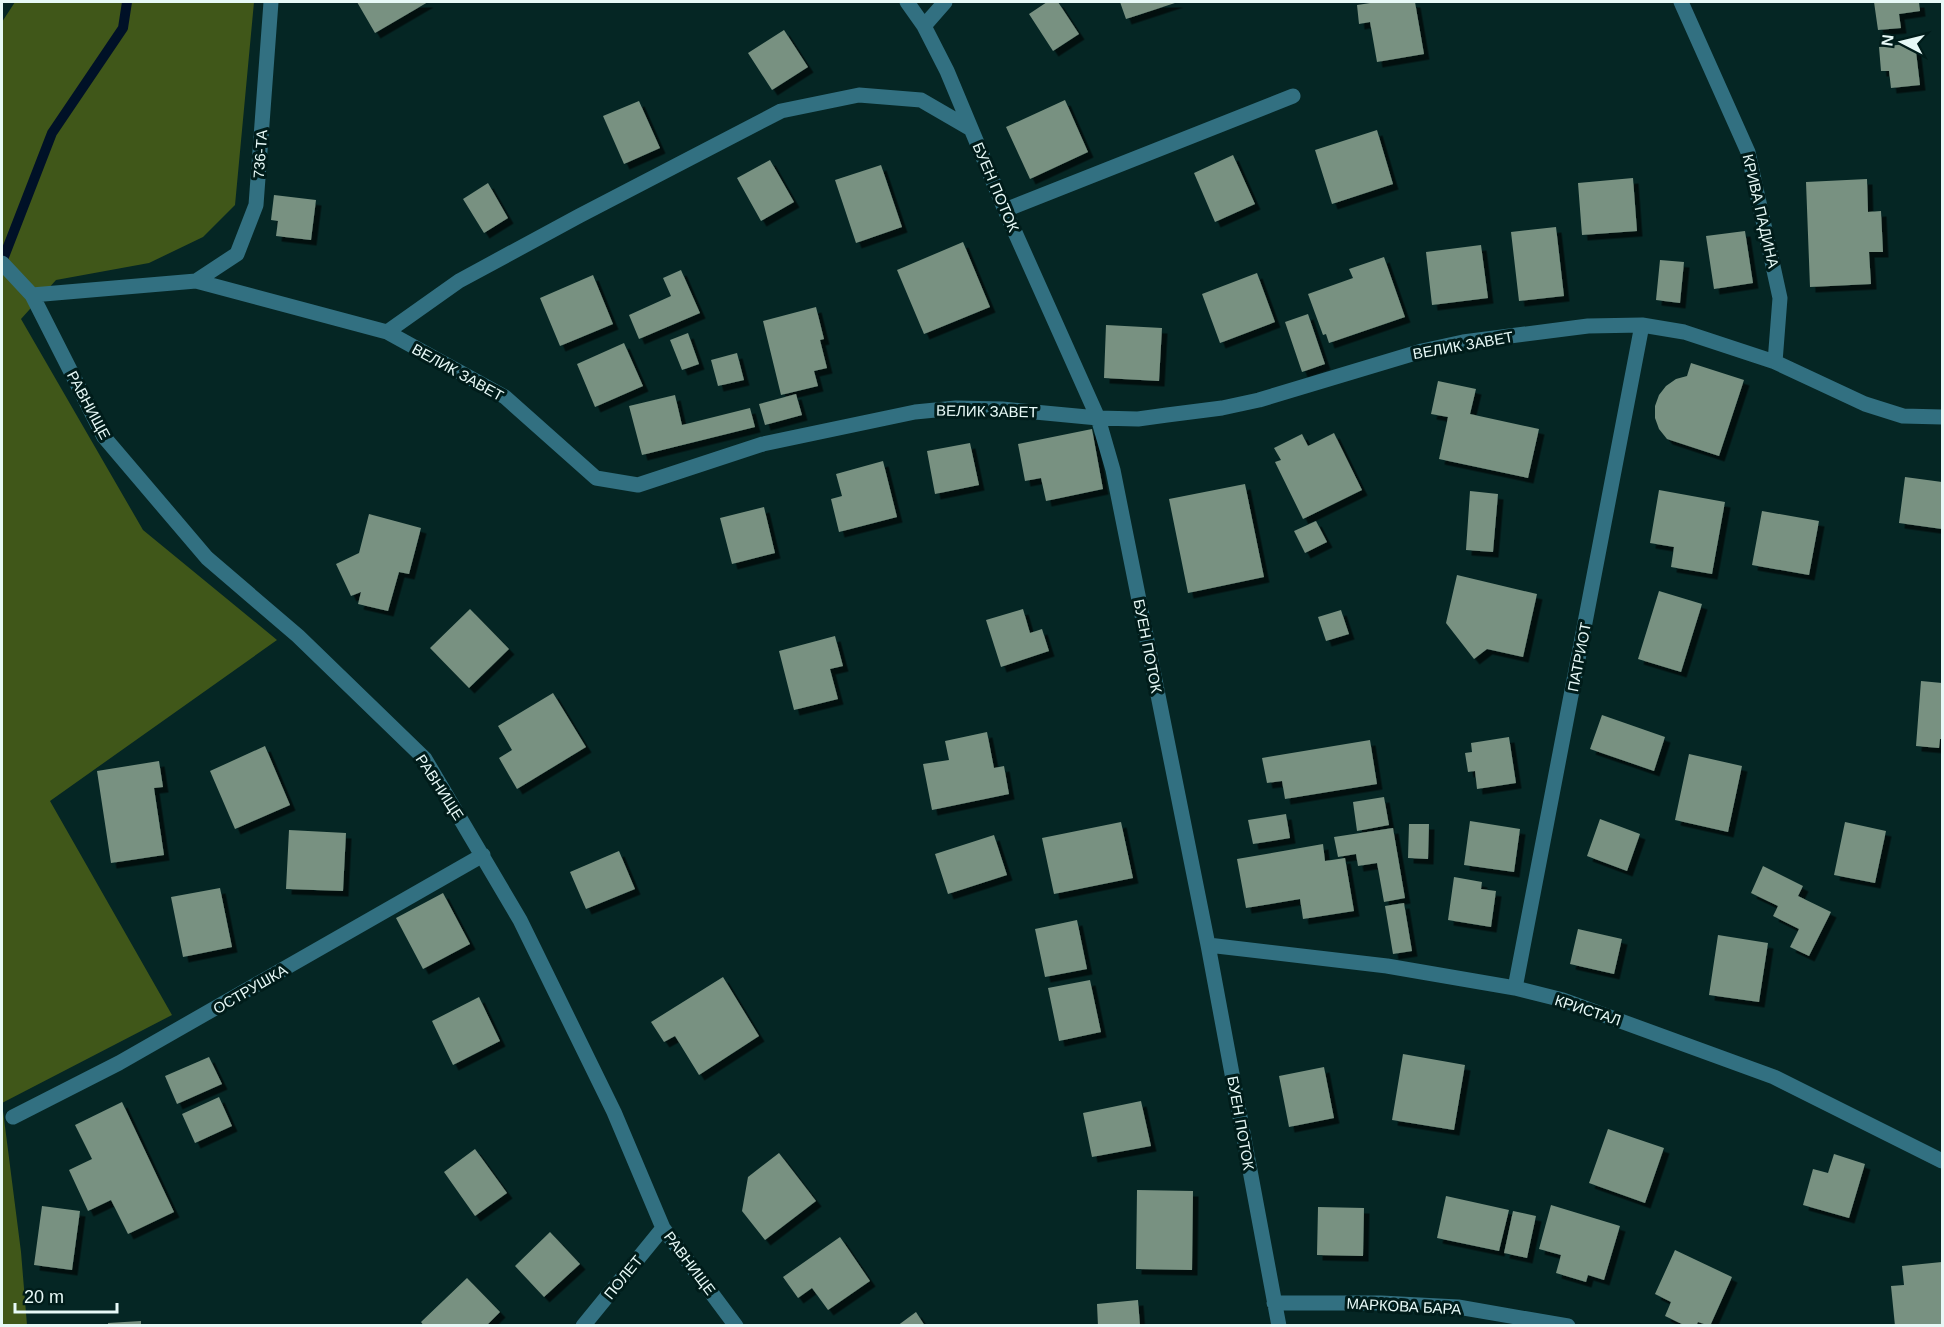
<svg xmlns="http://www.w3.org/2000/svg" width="1944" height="1327" font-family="Helvetica,sans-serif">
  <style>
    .forest { fill: #405719 }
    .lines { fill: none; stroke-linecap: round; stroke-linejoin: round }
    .stream { stroke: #001127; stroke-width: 10 }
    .building { fill: #789181; filter: url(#shadow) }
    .minor { stroke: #327081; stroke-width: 15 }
    .labels { text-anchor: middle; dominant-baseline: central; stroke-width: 6; stroke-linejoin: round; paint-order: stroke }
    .street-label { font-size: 15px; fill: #e7f9f7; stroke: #001c1a }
  </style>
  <defs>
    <filter id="shadow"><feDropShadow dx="5.5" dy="5.5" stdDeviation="0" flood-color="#0009"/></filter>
  </defs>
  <rect width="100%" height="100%" fill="#052624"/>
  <path class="forest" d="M15 2H254L235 205 203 237 149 263 56 280 21 319 143 530 277 640 50 801 172 1015 2 1103 21 1252 27 1325 2 1326V22Z"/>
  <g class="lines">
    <path class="stream" d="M2 262 52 133 123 28 127 2"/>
  </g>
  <path class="building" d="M357 2H428L375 33Z
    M1047 2H1058L1079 34 1053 51 1029 14Z
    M1120 2H1178L1126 19Z
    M1377 2H1415L1424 54 1377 62 1370 22 1359 24 1357 5Z
    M1874 2H1919L1920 11 1899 14 1901 28 1878 30Z
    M784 30 808 67 772 90 748 53Z
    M1915 43 1920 85 1891 88 1889 71H1881L1879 47Z
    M1065 100 1088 152 1030 179 1006 127Z
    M639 101 660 148 624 164 603 116Z
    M1377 130 1393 184 1332 204 1315 150Z
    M1233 155 1255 204 1215 222 1194 173Z
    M770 160 794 202 761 221 737 178Z
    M881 165 902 227 856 243 835 180Z
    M1633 178 1637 231 1582 235 1578 183Z
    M1867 179 1868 212 1881 211 1883 252H1869L1871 284 1810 287 1806 182Z
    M488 183 508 218 484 233 463 199Z
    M274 195 316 200 311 240 276 236 278 221 271 220Z
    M1556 227 1564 296 1519 301 1511 232Z
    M1745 231 1753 283 1714 289 1706 236Z
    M963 242 990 307 924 334 897 270Z
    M1481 245 1488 298 1432 305 1426 252Z
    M1384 257 1405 317 1329 343 1326 334 1323 335 1308 294 1353 278 1349 269Z
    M1660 260 1684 262 1680 303 1656 300Z
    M681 270 700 313 639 339 629 315 671 296 663 278Z
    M1257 273 1275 322 1220 343 1202 294Z
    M593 275 613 324 560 346 540 298Z
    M816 307 824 339 820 340 827 368 814 371 818 386 781 395 763 321Z
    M1308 314 1325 364 1302 372 1285 322Z
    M1106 325 1162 328 1159 381 1104 378Z
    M688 333 699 364 682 370 670 340Z
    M624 343 643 386 595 407 577 364Z
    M737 353 744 380 718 386 711 360Z
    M1691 363 1744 380 1719 456 1667 439 1659 429 1655 418V406L1659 395 1666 386 1676 379 1687 376Z
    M1438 381 1476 389 1470 414 1539 429 1528 478 1439 459 1448 417 1431 414Z
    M796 394 802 415 765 425 759 404Z
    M675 395 682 425 750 408 755 427 642 455 629 406Z
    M1092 429 1103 489 1046 501 1041 478 1025 481 1018 444Z
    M1334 433 1362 490 1303 519 1275 462 1281 460 1274 448 1302 434 1308 446Z
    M970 443 979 485 935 494 927 451Z
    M883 461 897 517 839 532 831 499 842 496 836 474Z
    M1905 477 1942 482V529L1899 523Z
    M1245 484 1264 577 1188 593 1169 499Z
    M1659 490 1725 502 1712 574 1671 567 1674 547 1650 543Z
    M1470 491 1498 494 1493 552 1466 550Z
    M764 507 775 553 732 564 720 518Z
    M1762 511 1819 521 1809 575 1752 565Z
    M369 514 421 528 409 574 399 572 388 611 358 604 361 592 351 596 336 564 359 553Z
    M1316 521 1327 542 1305 553 1294 531Z
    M1457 575 1537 594 1523 657 1487 649 1474 659 1446 623Z
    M1659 591 1702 604 1681 672 1638 659Z
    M470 609 509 649 469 688 430 648Z
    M1023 609 1030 633 1042 629 1049 651 1001 667 986 620Z
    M1341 610 1349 634 1326 641 1318 617Z
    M835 636 843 666 830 669 838 699 794 710 779 651Z
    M1921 681 1942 683V739H1940L1939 748 1916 746Z
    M553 693 586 747 517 789 499 758 512 750 498 726Z
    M1602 715 1665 737 1654 771 1590 749Z
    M987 732 994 768 1004 766 1009 794 932 810 923 764 949 760 945 741Z
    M1509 737 1516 783 1477 789 1475 771 1468 772 1465 753 1472 752 1471 743Z
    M1370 740 1377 784 1285 799 1282 781 1267 783 1262 758Z
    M265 746 290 805 235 829 210 771Z
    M1689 754 1742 766 1728 832 1675 820Z
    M159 761 163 787 154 788 164 855 111 863 97 771Z
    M1384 797 1389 825 1357 831 1353 802Z
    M1286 814 1290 838 1253 844 1248 820Z
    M1600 819 1640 834 1627 871 1587 856Z
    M1470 821 1520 829 1514 872 1464 865Z
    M1121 822 1133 878 1054 894 1042 838Z
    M1845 822 1886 831 1875 883 1834 875Z
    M1409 824H1429L1428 859 1408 858Z
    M1393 828 1405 898 1384 902 1377 863 1358 866 1356 854 1338 857 1334 837Z
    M289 830 346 833 343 891 286 889Z
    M994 835 1007 875 948 894 935 854Z
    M1323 844 1325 861 1345 858 1354 911 1303 919 1300 899 1246 908 1237 859Z
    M619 851 635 889 586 909 570 872Z
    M1763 866 1803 886 1798 896 1831 912 1809 956 1790 947 1799 929 1773 916 1778 906 1751 893Z
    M1454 877 1482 882 1481 889 1496 891 1491 927 1448 920Z
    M220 888 232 947 183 957 171 897Z
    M443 893 470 944 423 969 396 918Z
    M1404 903 1412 951 1393 954 1385 906Z
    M1077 920 1087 969 1045 977 1035 929Z
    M1578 929 1622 939 1614 974 1570 964Z
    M1718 935 1768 943 1759 1002 1709 995Z
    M723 977 759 1036 699 1075 675 1036 664 1042 651 1022Z
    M1090 980 1101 1032 1059 1041 1048 988Z
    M479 997 500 1041 453 1065 432 1021Z
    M1403 1054 1465 1065 1454 1130 1392 1120Z
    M209 1057 222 1084 177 1104 165 1076Z
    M1324 1067 1334 1118 1289 1127 1279 1076Z
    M219 1097 232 1126 195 1143 182 1114Z
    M1141 1101 1151 1146 1092 1157 1083 1113Z
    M122 1102 174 1212 128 1234 111 1200 88 1211 69 1170 92 1159 75 1125Z
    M1608 1129 1664 1148 1645 1203 1589 1183Z
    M475 1149 507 1193 475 1216 444 1172Z
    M779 1153 816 1201 765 1240 742 1211 748 1177Z
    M1834 1154 1865 1164 1849 1218 1803 1205 1813 1169 1828 1173Z
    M1137 1190 1193 1191 1192 1270 1136 1269Z
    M1446 1196 1509 1210 1499 1251 1437 1238Z
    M1551 1205 1620 1226 1604 1280 1588 1275 1586 1282 1556 1273 1561 1255 1539 1249Z
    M42 1206 80 1211 72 1270 34 1265Z
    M1318 1207 1364 1208 1363 1256 1317 1255Z
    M1513 1211 1536 1216 1527 1258 1504 1253Z
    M550 1232 580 1264 544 1297 515 1266Z
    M840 1237 870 1281 828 1310 812 1288 798 1298 783 1277Z
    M1675 1250 1732 1277 1710 1326 1698 1322 1696 1326H1686L1665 1316 1671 1302 1655 1294Z
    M1942 1262V1326H1895L1891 1286 1904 1285 1902 1266Z
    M467 1278 500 1312 486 1326H424L421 1322Z
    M1138 1300 1140 1326H1098L1097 1304Z
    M916 1312 925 1326H897Z
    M141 1321V1326H108V1323Z"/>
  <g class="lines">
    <path class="minor" d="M907 2 924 26 947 71 1005 210 1098 418 1113 470 1208 945 1279 1326
      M1681 2 1748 152 1780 298 1775 362
      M924 26 945 2
      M1005 210 1293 96
      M2 263 32 295 104 437 207 558 298 636 425 759 520 920 614 1112 663 1228 736 1326
      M196 281 237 254 256 205 271 2
      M32 295 196 281 387 332 505 397 596 478 638 485 763 444 915 412 956 408 1002 409 1098 418 1138 419 1167 415 1222 408 1259 400 1422 351 1463 342 1588 326 1642 325 1684 332 1775 362 1865 404 1903 416 1942 417
      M387 332 459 281 579 216 781 111 859 95 921 100 971 129
      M1208 945 1387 966 1515 988 1563 1000 1774 1077 1942 1161
      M1515 988 1642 325
      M13 1117 119 1063 483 855
      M1274 1303H1381L1458 1307 1568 1326
      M583 1326 663 1228"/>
  </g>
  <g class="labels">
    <g class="street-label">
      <text transform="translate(260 154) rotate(-86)">736-ТА</text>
      <text transform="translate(996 187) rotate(67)">БУЕН ПОТОК</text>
      <text transform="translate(1761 211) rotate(77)">КРИВА ПАДИНА</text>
      <text transform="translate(1463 345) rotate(-10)">ВЕЛИК ЗАВЕТ</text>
      <text transform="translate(458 372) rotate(29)">ВЕЛИК ЗАВЕТ</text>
      <text transform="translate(89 405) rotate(62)">РАВНИЩЕ</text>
      <text transform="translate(987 411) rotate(1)">ВЕЛИК ЗАВЕТ</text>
      <text transform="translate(1148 646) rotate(79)">БУЕН ПОТОК</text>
      <text transform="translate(1579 657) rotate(-79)">ПАТРИОТ</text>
      <text transform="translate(440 787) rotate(57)">РАВНИЩЕ</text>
      <text transform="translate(250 989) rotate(-30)">ОСТРУШКА</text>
      <text transform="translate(1588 1010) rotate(18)">КРИСТАЛ</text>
      <text transform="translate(1241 1123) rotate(80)">БУЕН ПОТОК</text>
      <text transform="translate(690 1263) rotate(53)">РАВНИЩЕ</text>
      <text transform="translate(623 1277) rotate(-51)">ПОЛЕТ</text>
      <text transform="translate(1404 1306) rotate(3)">МАРКОВА БАРА</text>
    </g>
  </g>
  <rect width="1944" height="1327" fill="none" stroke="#e7f9f7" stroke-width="6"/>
  <g transform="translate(1902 42) rotate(277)" stroke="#001c1a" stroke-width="4.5" paint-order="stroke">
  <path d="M0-4.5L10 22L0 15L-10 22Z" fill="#e7f9f7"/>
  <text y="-9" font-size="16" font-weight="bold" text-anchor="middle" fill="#e7f9f7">N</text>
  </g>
  <path d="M15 1303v9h102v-9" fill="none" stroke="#e7f9f7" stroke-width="3"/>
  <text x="24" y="1303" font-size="18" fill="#e7f9f7" stroke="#001c1a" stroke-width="4.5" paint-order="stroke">20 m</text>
</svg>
